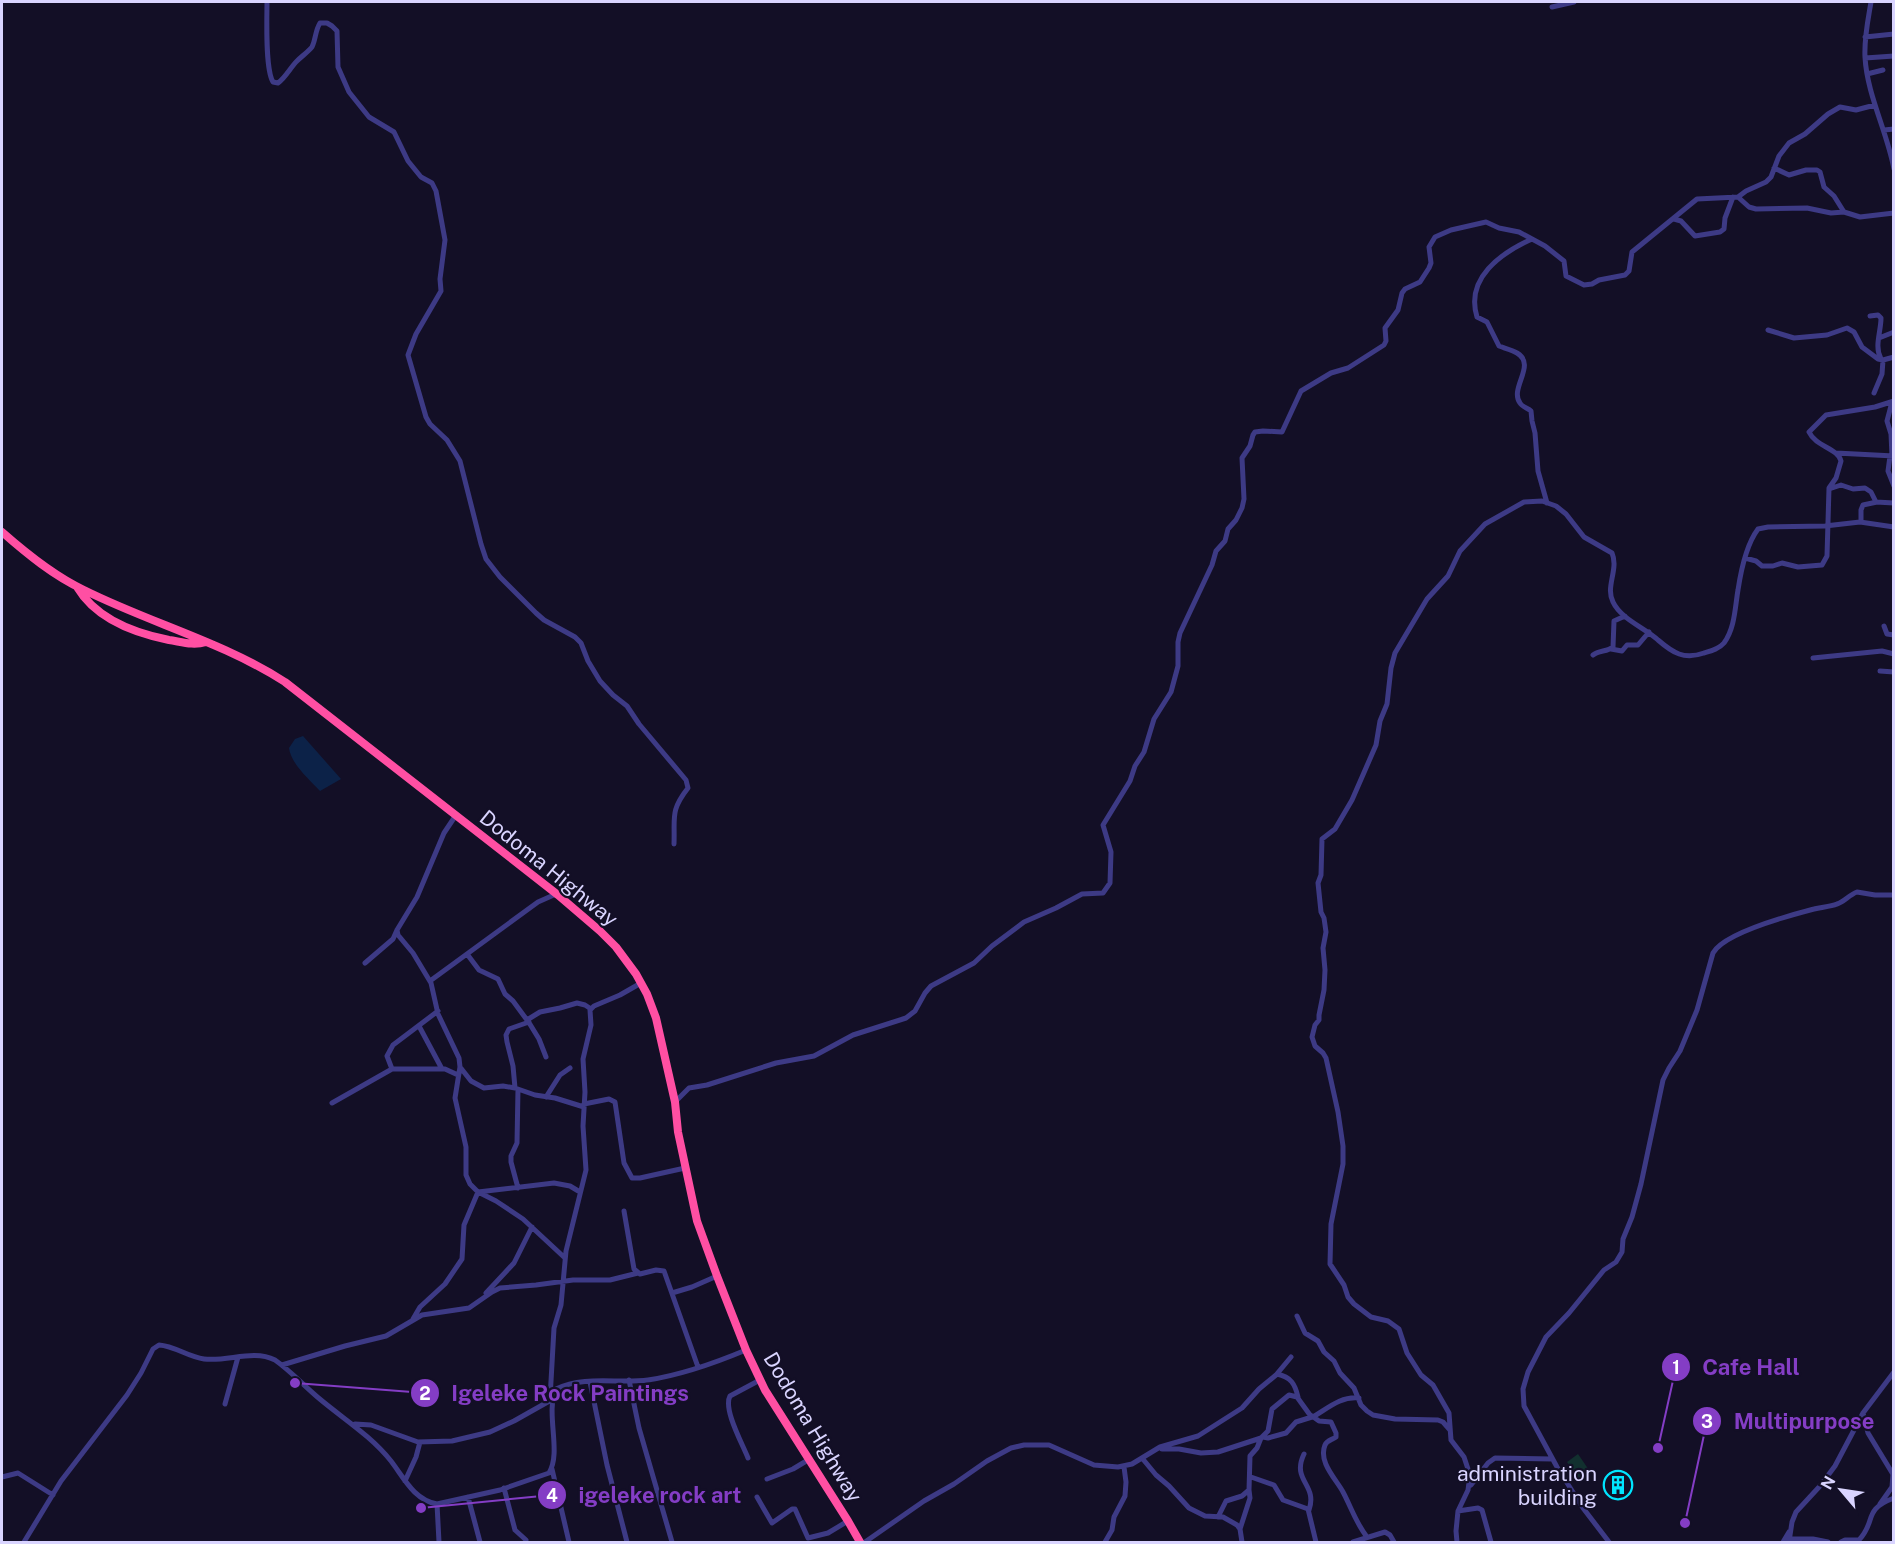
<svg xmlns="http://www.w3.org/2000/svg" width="1895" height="1544" font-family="'Public Sans',sans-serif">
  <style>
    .green { fill: #12302f }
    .water { fill: #0c2248 }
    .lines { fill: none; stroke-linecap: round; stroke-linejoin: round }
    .minor { stroke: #3d3a85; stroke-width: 5 }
    .highway { stroke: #ff4fa3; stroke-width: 8 }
    .labels { text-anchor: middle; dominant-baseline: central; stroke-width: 4.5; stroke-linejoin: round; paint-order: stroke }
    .street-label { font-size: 21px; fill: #d9d4ff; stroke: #130f26 }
    .poi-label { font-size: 21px; fill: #d9d4ff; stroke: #130f26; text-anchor: end }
    .leader { fill: none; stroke: #843dc5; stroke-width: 2 }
    .callout-dot { fill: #843dc5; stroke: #130f26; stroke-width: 2 }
    .mark-label { font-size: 18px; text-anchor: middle; font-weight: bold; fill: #fff }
    .callout-label { font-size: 22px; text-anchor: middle; font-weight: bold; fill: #843dc5; stroke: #130f26; stroke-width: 4.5; stroke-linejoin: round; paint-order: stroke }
  </style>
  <rect width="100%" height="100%" fill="#130f26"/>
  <path class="green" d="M1578 1454 1591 1473 1579 1480 1567 1462Z"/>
  <path class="water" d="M303 736 341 779 320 791C309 779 291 764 289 748L295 739Z"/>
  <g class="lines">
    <path class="minor" d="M267 2C267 18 265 69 273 82L278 83C286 77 290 68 297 61 302 56 308 52 312 47 316 39 315 31 320 23H327L332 26 337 31 338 67 349 92 369 117 394 132 408 161 421 177 432 183 436 191 445 240 440 279 441 291 416 334 408 355 426 417 430 424 447 440 460 461 481 544 486 559 500 577 536 613 544 620 575 637 581 643 588 661 600 681 613 695 627 706 639 724 686 780 688 788C670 811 675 817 674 844
      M1871 2C1868 20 1864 38 1865 57 1867 95 1887 131 1894 169
      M1552 7 1574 2
      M1865 37 1894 34
      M1865 58 1894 56
      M1867 74 1883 70
      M1884 130 1894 129
      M1774 168 1789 175 1806 170H1817L1820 172 1824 187 1834 196 1844 212 1860 217 1894 213
      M1738 197 1749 207 1756 209 1807 208 1831 213 1844 212
      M1674 219 1681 221 1695 236 1720 232 1724 229 1725 218 1733 197
      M1532 239C1501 253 1465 278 1477 317L1487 322 1499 346C1504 348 1512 350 1517 353 1537 365 1509 388 1520 403 1522 407 1528 408 1531 411L1532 421 1535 433 1538 471 1547 503
      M1870 316 1878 315 1881 318C1881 332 1874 346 1881 359
      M1768 330 1794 338 1827 335 1847 328 1854 332 1862 347 1878 359 1883 360 1894 357
      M1879 338 1894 332
      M1874 393 1882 374 1883 360
      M1892 402 1887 421 1891 434 1892 456
      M1836 453 1894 456
      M1890 456 1888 471 1894 486
      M1829 489 1841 485 1853 489 1865 488 1871 492 1876 502 1894 503
      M1861 522V510L1863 505 1877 502
      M1745 558 1756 561 1762 566H1773L1782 563 1798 567 1822 565 1827 556 1829 488 1836 478 1841 461C1838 448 1816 447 1809 432L1826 415 1875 407 1894 401
      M1884 626 1887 634 1894 635
      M1611 649 1622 651 1627 645H1638L1649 632
      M1593 655C1599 650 1607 652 1613 647L1614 621 1625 616
      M1813 658 1882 651 1894 654
      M1880 671 1894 672
      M397 930 398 935 413 953 431 983 438 1014 459 1058 460 1067 455 1098 466 1147V1175L470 1184 478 1192 496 1201 523 1219 565 1258
      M467 954 479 970 498 979 505 994 513 1001 527 1020 540 1012 560 1008 577 1003 585 1005 591 1009
      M365 963 393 939 397 930 417 897 444 833 456 815
      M430 981 538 902 556 894
      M528 1021 539 1039 546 1057
      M419 1026 442 1069
      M460 1067 471 1081 484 1088 503 1086 515 1088 535 1095 555 1098 584 1107
      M392 1069 387 1056 393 1045 438 1011
      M515 1088 513 1066 507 1042 506 1035 509 1029 529 1022
      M518 1089 517 1143 511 1156V1162L518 1188
      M546 1097 560 1075 570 1068
      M675 1102 689 1088 707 1085 776 1063 814 1056 853 1035 906 1018 915 1011 925 993 931 986 974 963 992 946 1024 922 1056 908 1082 894 1103 893 1110 883 1111 852 1103 825 1130 781 1135 766 1144 752 1154 719 1171 692 1178 666V642L1180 633 1212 565 1216 551 1225 541 1228 529 1236 520 1242 508 1244 499 1242 458 1250 446 1253 435 1255 432 1263 431 1282 432 1301 391 1331 373 1348 368 1384 345 1386 341 1385 328 1398 310 1402 293 1405 289 1420 282 1429 268 1431 263 1429 247 1435 237 1451 230 1486 222 1499 228 1519 232 1545 246 1564 261 1566 276 1584 285 1592 284 1599 280 1625 275 1629 271 1632 252 1697 199 1738 197 1746 191 1766 182 1771 177 1779 156 1789 143 1805 134 1828 114 1840 107 1856 110 1875 105
      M332 1103 392 1069H445L458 1075
      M584 1104 609 1099 615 1102 624 1163 632 1178H640L685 1168
      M624 1211 634 1269 640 1274 656 1270 664 1271 698 1367
      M486 1293 514 1263 532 1227
      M672 1293 692 1287 717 1276
      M1297 1316 1305 1333 1318 1341 1324 1352 1334 1361 1340 1373 1354 1388 1361 1405 1367 1411 1373 1415 1395 1419 1438 1420 1443 1422 1450 1430
      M413 1319 420 1307 445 1284 462 1259 464 1225 478 1192 554 1183 570 1186 580 1192
      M282 1365 345 1346 386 1336 422 1315 469 1308 492 1292 500 1288 536 1285 573 1280H610L638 1273
      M1277 1374C1291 1377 1295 1384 1298 1397
      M629 1380 639 1428 672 1542
      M590 1382 607 1465 627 1542
      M550 1399 554 1328 561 1305 566 1251 586 1170 583 1126 585 1092 583 1059 591 1025 590 1010 594 1006 620 995 641 983
      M225 1404 238 1357
      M1863 1413 1868 1433 1894 1476
      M1312 1416 1319 1421 1331 1422 1336 1433V1437C1332 1440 1327 1440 1325 1445 1318 1462 1336 1479 1343 1492 1351 1507 1356 1523 1367 1537
      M355 1424 371 1425 418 1442 452 1441 490 1432 514 1421 553 1399
      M1263 1437 1268 1438 1286 1433 1296 1422 1312 1417
      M1162 1449H1179L1201 1453 1218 1452 1261 1438 1268 1431 1272 1409 1289 1395 1297 1397 1310 1415 1313 1417C1328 1408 1341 1396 1359 1398
      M1304 1454C1291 1481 1318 1484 1309 1510
      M748 1458C742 1443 723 1409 730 1396L760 1380
      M1142 1458 1156 1475 1169 1486 1189 1508 1205 1516 1223 1517 1237 1525 1240 1529 1242 1542
      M552 1469 569 1542
      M2 1477 18 1473 53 1495
      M1251 1477 1274 1485 1283 1500 1308 1509 1316 1542
      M767 1479 793 1469 808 1460
      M405 1481 416 1457 420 1442
      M1471 1485 1488 1463 1495 1458 1552 1459
      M504 1488 515 1530 526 1540
      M468 1497 480 1542
      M757 1497 772 1523 792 1509H795L808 1538 828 1533 848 1521
      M437 1504 439 1542
      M1880 1504 1892 1487 1893 1474
      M1458 1511 1478 1508 1482 1510 1491 1542
      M1218 1517 1226 1501 1242 1496 1249 1490 1250 1456 1257 1448 1261 1438
      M1240 1529 1250 1498 1249 1490
      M1790 1539H1813L1828 1542
      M24 1542 61 1481 127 1395 141 1373 153 1349 159 1345C175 1346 188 1357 204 1359 228 1362 253 1349 275 1360 292 1372 305 1387 321 1400 345 1420 371 1436 391 1461 404 1478 414 1500 437 1504L500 1490 549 1473C562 1452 545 1413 556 1389 585 1375 618 1384 648 1380 681 1375 715 1363 746 1350
      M865 1542 924 1501 954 1484 987 1461 1011 1448 1024 1445H1049L1094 1465 1118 1467 1132 1464 1160 1447 1198 1436 1242 1408 1259 1389 1276 1375 1291 1357
      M1105 1542 1112 1530 1114 1517 1125 1496 1126 1482 1124 1467
      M1353 1542 1385 1532 1390 1535 1394 1542
      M1457 1542 1456 1531 1458 1511 1468 1490 1470 1475 1464 1457 1451 1440 1449 1413 1433 1385 1421 1375 1407 1353 1399 1329 1388 1321 1371 1317 1354 1304 1348 1297 1344 1285 1330 1264 1331 1224 1343 1164V1146L1338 1112 1326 1058 1323 1053 1315 1046 1312 1037 1315 1025 1319 1020V1015L1324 990 1325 970 1323 948 1326 932 1324 918 1321 912 1318 883 1321 875 1322 839 1335 829 1352 800 1376 745 1380 721 1387 704 1391 668 1395 653 1427 599 1448 576 1460 551 1485 524 1524 502 1542 501 1556 506 1566 514 1584 537 1612 553C1619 569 1605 587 1613 602 1621 619 1645 628 1658 640 1673 653 1684 660 1704 653 1711 651 1719 649 1724 643 1735 628 1735 607 1738 590 1741 570 1746 545 1758 529L1768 527 1825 526 1860 522 1894 527
      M1609 1542 1583 1508 1557 1467 1524 1406 1523 1389 1528 1372 1546 1337 1569 1313 1604 1270 1616 1262 1622 1252 1623 1239 1632 1217 1641 1184 1663 1080 1669 1068 1680 1051 1697 1010 1713 953C1724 933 1791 915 1814 909 1821 907 1830 907 1837 904 1844 902 1849 895 1857 892L1875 895H1894
      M1783 1542 1789 1532
      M1789 1542 1792 1522 1796 1512 1820 1486 1835 1466 1863 1413 1894 1372
      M1841 1542 1845 1540H1859C1877 1521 1862 1510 1894 1498"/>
    <path class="highway" d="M2 532C27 554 54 576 84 590 150 623 223 642 285 682L558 895 600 931 616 947 636 974 647 994 656 1018 675 1102 678 1132 697 1221 717 1276 746 1350 765 1390 848 1521 860 1542
      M77 587C96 619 134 633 169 640 182 642 193 646 206 642"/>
  </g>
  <defs>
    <g id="building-ring" transform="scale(1.5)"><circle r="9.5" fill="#130f26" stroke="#00e5ff" stroke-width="1.5"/><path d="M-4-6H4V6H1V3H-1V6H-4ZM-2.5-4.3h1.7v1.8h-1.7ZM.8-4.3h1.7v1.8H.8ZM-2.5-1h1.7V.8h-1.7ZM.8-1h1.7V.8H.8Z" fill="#00e5ff"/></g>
  </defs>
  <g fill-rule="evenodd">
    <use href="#building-ring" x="1618" y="1485"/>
  </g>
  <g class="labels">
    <g class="street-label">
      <text transform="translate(549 868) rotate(39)">Dodoma Highway</text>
      <text transform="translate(813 1427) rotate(59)">Dodoma Highway</text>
    </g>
    <g class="poi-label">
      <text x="1597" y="1473">administration<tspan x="1597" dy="24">building</tspan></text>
    </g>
  </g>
  <path class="leader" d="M1658 1448L1676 1367M295 1383L425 1393M1685 1523L1707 1421M421 1508L552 1495"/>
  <g class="callout-dot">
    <circle cx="1658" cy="1448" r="6"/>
    <circle cx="295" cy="1383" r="6"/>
    <circle cx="1685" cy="1523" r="6"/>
    <circle cx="421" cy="1508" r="6"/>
    <circle cx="1676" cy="1367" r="15"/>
    <circle cx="425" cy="1393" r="15"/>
    <circle cx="1707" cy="1421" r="15"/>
    <circle cx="552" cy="1495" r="15"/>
  </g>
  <g class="mark-label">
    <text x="1676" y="1374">1</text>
    <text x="425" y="1400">2</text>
    <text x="1707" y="1428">3</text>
    <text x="552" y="1502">4</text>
  </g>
  <g class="callout-label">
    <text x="1751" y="1375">Cafe Hall</text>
    <text x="570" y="1401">Igeleke Rock Paintings</text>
    <text x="1804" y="1429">Multipurpose</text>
    <text x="660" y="1503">igeleke rock art</text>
  </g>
  <rect width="1895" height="1544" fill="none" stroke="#d9d4ff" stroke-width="6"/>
  <g transform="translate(1841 1490) rotate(299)" stroke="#130f26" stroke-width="4.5" paint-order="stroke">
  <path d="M0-4.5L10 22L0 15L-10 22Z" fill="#d9d4ff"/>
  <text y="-9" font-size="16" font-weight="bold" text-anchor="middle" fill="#d9d4ff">N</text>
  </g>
</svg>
